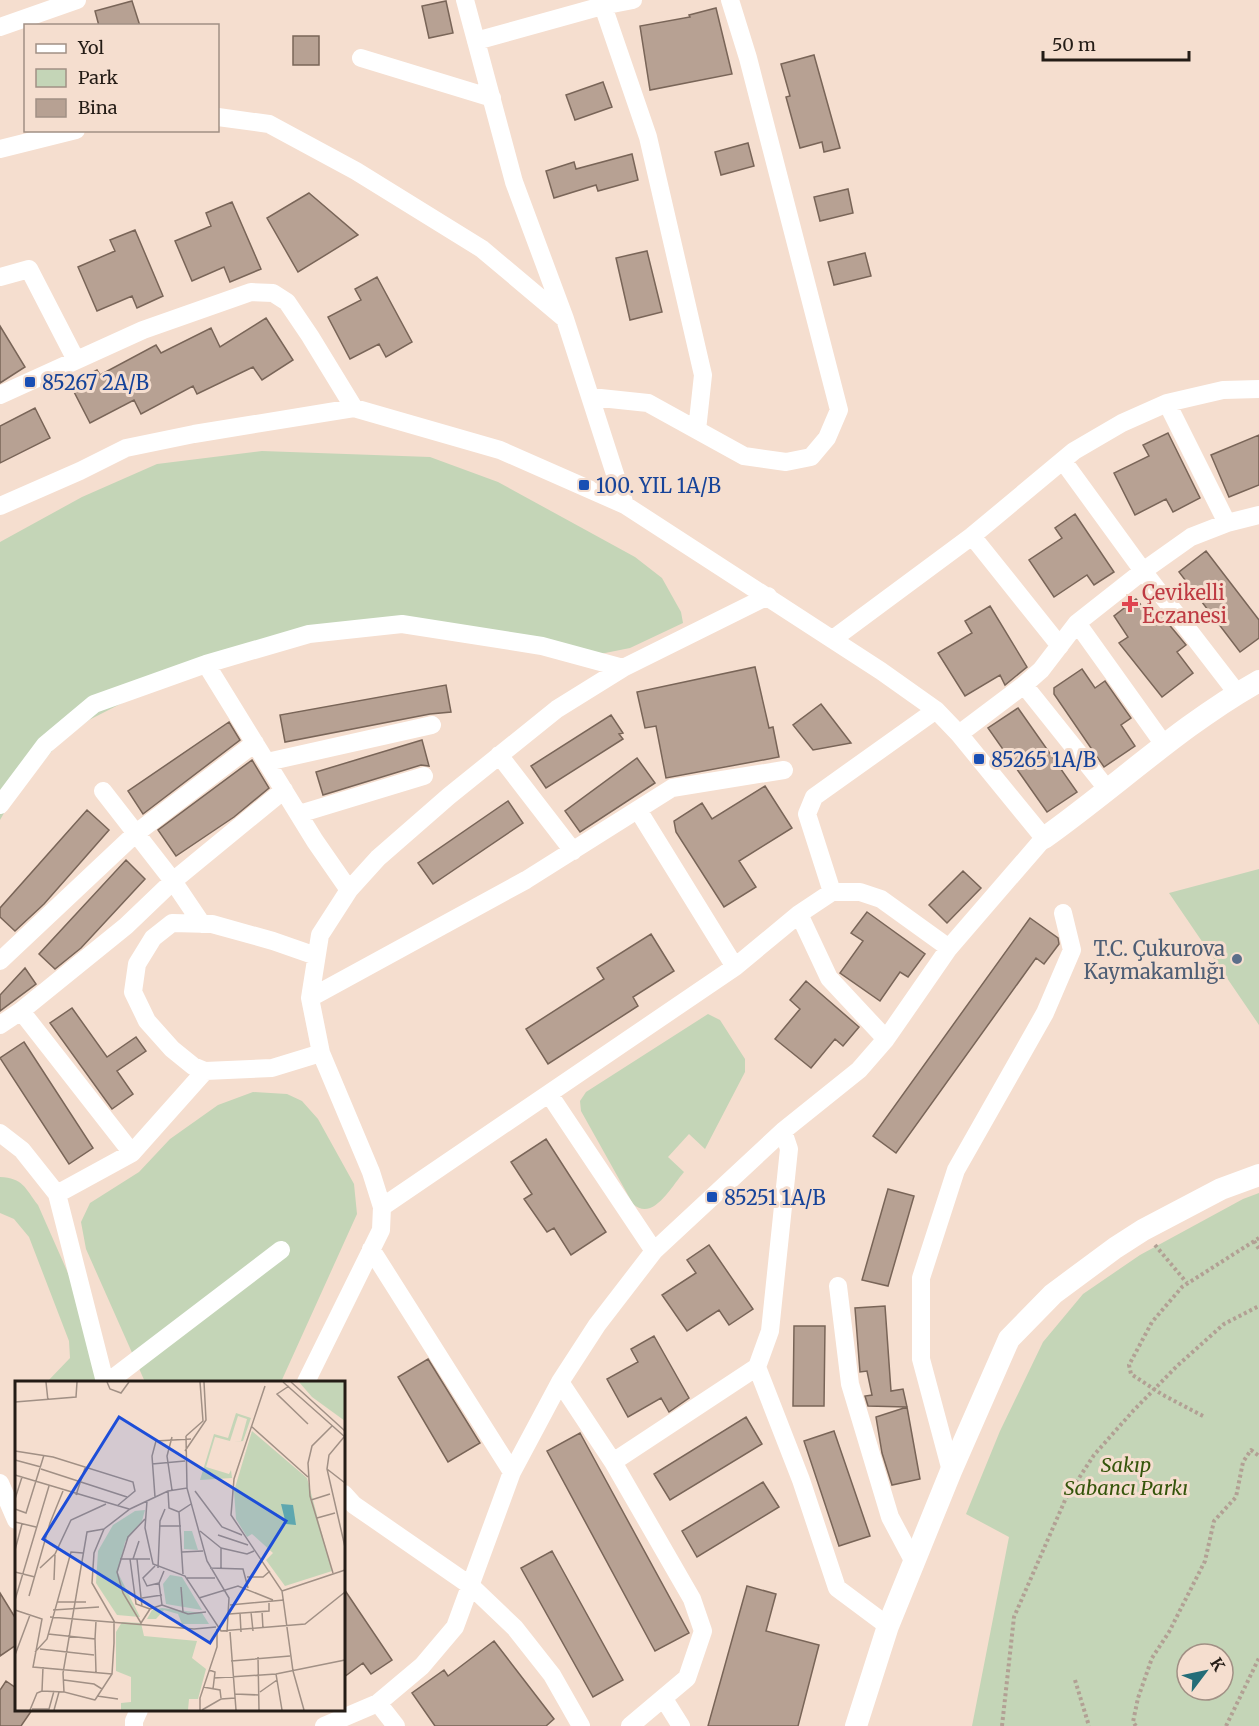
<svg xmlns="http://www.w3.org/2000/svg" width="1259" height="1726" font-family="Merriweather,serif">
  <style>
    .green { fill: #c4d5b7; fill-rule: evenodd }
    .building { fill: #b7a193; stroke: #796558; stroke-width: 1.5 }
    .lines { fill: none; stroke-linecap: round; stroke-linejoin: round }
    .path { stroke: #b2a094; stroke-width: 4; stroke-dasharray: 3 3; stroke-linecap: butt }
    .minor { stroke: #fff; stroke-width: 18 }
    .tertiary { stroke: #fff; stroke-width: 22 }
    .transit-dot { fill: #1a4fb4; stroke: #f5decf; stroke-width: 2 }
    .health-dot { fill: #e0444e; stroke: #f5decf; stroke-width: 2 }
    .service-dot { fill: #5c6f8a; stroke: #f5decf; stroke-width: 2 }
    .labels { text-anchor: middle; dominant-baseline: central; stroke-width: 6; stroke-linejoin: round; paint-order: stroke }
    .transit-label { font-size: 20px; fill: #164399; stroke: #f5decf; text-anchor: start }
    .health-label { font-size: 20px; fill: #be3a42; stroke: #f5decf; text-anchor: start }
    .service-label { font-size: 20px; fill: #4e5e75; stroke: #f5decf; text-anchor: end }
    .park-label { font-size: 20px; font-style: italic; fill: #35550b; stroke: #f5decf }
    .inset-road { fill: none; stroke: #a19085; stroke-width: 1.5 }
    .view { fill: #1d4ed8; fill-opacity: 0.15; stroke: #1d4ed8; stroke-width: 3 }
    .inset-edge { fill: none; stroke: #241c16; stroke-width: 3 }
  </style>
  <rect width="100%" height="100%" fill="#f5decf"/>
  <path class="green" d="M262 451 430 457 498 482 635 557 662 578 681 612 683 623 630 648 595 655 356 626 262 652 134 697 89 720 56 746 9 804 0 820V542L82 497 157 464Z
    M1259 869V1025L1169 893Z
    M708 1014 720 1020 745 1059V1072L705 1149 689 1134 668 1157 684 1172C671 1187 653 1222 633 1204L581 1111 580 1101 586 1092Z
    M253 1092 287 1094 302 1101 318 1119 354 1184 357 1214 281 1382H145L86 1249 81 1222 90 1203 139 1172 170 1139 218 1105Z
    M0 1177C23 1178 25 1188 38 1205L116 1382H47L70 1358 69 1341 29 1237 14 1219 0 1213Z
    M1259 1193V1726H972L1009 1537 966 1514 1000 1431 1043 1342 1083 1294 1140 1255 1243 1199ZM1187 1654H1223V1690H1187Z"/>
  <path class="building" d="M132 1 140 26H99L95 11Z
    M446 1 453 33 429 38 422 6Z
    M716 8 732 74 650 90 640 26 690 17 689 15Z
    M293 36H319V65H293Z
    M814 55 840 148 824 152 822 142 800 148 786 97 790 96 781 64Z
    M603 82 612 107 575 120 566 95Z
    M748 143 754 166 721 175 715 152Z
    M632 154 638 180 598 191 596 185 554 198 546 171 574 162 576 169Z
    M848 189 853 213 820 221 814 197Z
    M309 193 358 235 298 272 267 218Z
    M232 202 261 269 230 282 224 267 192 281 175 241 211 226 206 213Z
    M135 230 163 296 137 308 132 296 97 311 78 267 115 251 110 240Z
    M647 251 662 312 630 320 616 258Z
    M865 253 871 276 834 285 828 262Z
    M377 277 412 342 386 357 379 344 350 359 328 317 361 300 355 289Z
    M266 318 293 360 262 380 253 367 197 394 193 386 141 414 134 400 90 423 70 384 97 370 100 375 156 345 161 353 211 328 220 347Z
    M0 326 25 367 0 383Z
    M35 408 50 438 0 463V426Z
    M1168 433 1200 498 1173 512 1166 499 1135 515 1114 473 1149 456 1143 445Z
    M1259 435V485L1229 497 1211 455Z
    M1075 514 1114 572 1094 585 1087 575 1054 597 1029 560 1062 538 1055 528Z
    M1206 551 1259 620V638L1240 652 1179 572Z
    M1136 599 1150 616 1157 610 1186 645 1177 652 1193 673 1162 697 1119 643 1128 637 1114 616Z
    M990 606 1027 667 1005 685 1000 675 965 696 938 653 972 633 965 621Z
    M755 667 769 728 773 727 779 757 666 778 656 726 645 728 637 692Z
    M1082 669 1095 688 1105 681 1131 718 1121 725 1135 746 1104 767 1054 694V688Z
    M446 685 451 712 430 714 285 742 280 715Z
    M821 704 851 743 813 750 793 725Z
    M1018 708 1077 792 1047 812 988 728Z
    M611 715 623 733 619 734 623 739 546 788 531 766Z
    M229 722 240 740 143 814 128 791Z
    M422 740 429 766 421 765 323 795 316 772Z
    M637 758 655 783 580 832 565 811Z
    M252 760 269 788 234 817 176 856 158 830Z
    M765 786 792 828 739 861 756 887 724 907 676 832 674 821 702 803 712 819Z
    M508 801 523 823 433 884 418 863Z
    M87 810 109 830 44 904 15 931 0 917V908Z
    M126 860 145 879 81 948 55 969 39 954Z
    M963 871 981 888 947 923 929 905Z
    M867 912 925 954 908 977 900 972 880 1001 840 973 863 941 851 933Z
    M1030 918 1058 938 1059 944 1044 964 1036 958 896 1153 873 1136Z
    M651 934 674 971 633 997 638 1006 548 1064 526 1029 604 979 597 968Z
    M25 968 36 984 0 1011V995Z
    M806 981 859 1027 843 1046 835 1039 811 1068 775 1039 800 1009 790 1000Z
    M72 1008 107 1057 136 1037 146 1051 117 1071 133 1094 112 1109 50 1023Z
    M24 1042 93 1148 69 1164 0 1058Z
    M546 1139 606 1232 571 1255 554 1228 547 1232 524 1199 532 1194 511 1162Z
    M888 1189 914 1196 888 1286 862 1280Z
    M709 1245 753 1309 729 1325 719 1310 687 1331 662 1295 696 1273 687 1260Z
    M885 1306 891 1391 903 1389 907 1407 868 1406 865 1396 872 1395 867 1371 860 1372 855 1308Z
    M794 1326H825L824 1406H793Z
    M654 1336 689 1398 669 1412 661 1398 628 1417 607 1379 638 1362 631 1349Z
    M428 1359 480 1443 448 1462 398 1377Z
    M907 1407 920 1479 892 1485 882 1453 876 1417Z
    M746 1417 762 1444 670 1500 654 1474Z
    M834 1431 870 1536 839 1546 804 1441Z
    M580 1433 689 1633 655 1651 547 1451Z
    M763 1482 779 1507 697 1557 682 1531Z
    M552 1551 623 1680 593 1697 521 1568Z
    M747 1586 776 1594 766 1631 819 1645 798 1726H708Z
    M344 1589 392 1660 371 1674 363 1663 344 1677Z
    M0 1593 16 1619V1645L0 1656Z
    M494 1641 554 1719 546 1726H435L412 1693 444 1670 448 1676Z
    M6 1681 16 1688V1710H32L21 1726H0V1690Z"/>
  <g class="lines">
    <path class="path" d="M1254 1241 1259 1249
      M1155 1245 1187 1283
      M1203 1416 1163 1395 1131 1374 1129 1365 1152 1322 1182 1287 1259 1238
      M1075 1680 1089 1726
      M1002 1726 1014 1617 1066 1498 1094 1455 1133 1411 1176 1367 1224 1324 1259 1306
      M1136 1726 1133 1722 1138 1698 1152 1658 1169 1632 1205 1561 1214 1521 1236 1497 1243 1462 1251 1450 1259 1456
      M1226 1726 1259 1658"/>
    <path class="minor" d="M465 0 514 182 565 319 625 505
      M601 0 648 137 703 375 697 430
      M0 27 77 0
      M476 41 602 6 633 0
      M361 58 492 98
      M218 117 269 124 356 171 482 249 564 318
      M0 149 76 130
      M0 277 29 269 76 360
      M0 395 143 330 251 292 273 293 287 302 310 336 354 408
      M591 397 648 403 744 456 786 462 811 457 827 438 839 410 748 58 730 0
      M1167 403 1227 523
      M1063 461 1143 571 1237 693
      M0 506 80 471 126 448 194 434 354 408 500 450 625 505 881 671 936 710 959 734 1044 838 949 948 886 1039 859 1070 783 1131 654 1251 597 1325 560 1382 512 1472 455 1627 422 1666 378 1703 324 1726
      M972 536 1060 646
      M1077 623 1165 746
      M833 639 972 536 1074 451 1122 423 1167 403 1223 390 1259 389
      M206 664 315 841 349 890
      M1024 685 1108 790
      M959 734 1024 685 1041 670 1077 623 1143 571 1191 537 1227 523 1259 515
      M499 755 573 851
      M267 762 432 725
      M103 791 173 881 202 924
      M0 805 45 745 94 704 206 664 309 634 402 624 542 646 623 668
      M638 810 735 967
      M299 814 424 776
      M832 892 807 814 814 797 936 710
      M799 914 829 978 886 1039
      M316 956 273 941 212 924 172 923 153 938 137 964 133 992 147 1021 172 1049 193 1066 205 1071 272 1068 321 1053
      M0 961 135 834 255 743
      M310 998 526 880 672 788 784 770
      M21 1011 132 1153
      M0 1025 21 1011 126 926 173 881 284 790
      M549 1094 654 1251
      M0 1133 22 1150 57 1194 132 1153 205 1071
      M57 1194 105 1382
      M382 1207 735 967 799 914 832 892H860L881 899 949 948
      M371 1249 512 1472
      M838 1286 850 1384 890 1517 915 1564
      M757 1367 801 1480 837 1588 888 1626
      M108 1382 281 1250
      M306 1382 381 1230 382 1207 371 1172 321 1053 310 998 320 935 349 890 378 858 449 796 557 709 623 668 768 596
      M560 1382 613 1462 692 1599 703 1631 687 1678 630 1726
      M613 1462 757 1367 770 1331 789 1149 783 1131
      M951 1471 921 1359V1278L956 1170 1045 1013 1072 950 1063 913
      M0 1483 16 1520
      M344 1494 354 1505 471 1586 515 1628 552 1675 581 1726
      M664 1699 681 1726
      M378 1703 396 1726
      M134 1726V1721L139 1710"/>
    <path class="tertiary" d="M1044 838C1116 787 1182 724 1259 681
      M856 1726 888 1626 951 1471 1009 1339 1053 1294 1115 1248 1143 1230 1221 1189 1259 1175"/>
  </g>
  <g class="transit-dot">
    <rect x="24" y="376" width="12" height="12" rx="3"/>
    <rect x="578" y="479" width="12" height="12" rx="3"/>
    <rect x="973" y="753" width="12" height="12" rx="3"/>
    <rect x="706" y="1191" width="12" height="12" rx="3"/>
  </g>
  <path class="health-dot" d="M1127 595h6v6h6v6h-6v6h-6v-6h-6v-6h6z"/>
  <circle class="service-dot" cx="1237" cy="959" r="6"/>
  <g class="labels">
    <g class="transit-label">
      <text x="42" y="382">85267 2A/B</text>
      <text x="596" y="485">100. YIL 1A/B</text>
      <text x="991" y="759">85265 1A/B</text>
      <text x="724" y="1197">85251 1A/B</text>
    </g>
    <g class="health-label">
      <text x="1142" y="592">Çevikelli<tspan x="1142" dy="23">Eczanesi</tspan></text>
    </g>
    <g class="service-label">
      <text x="1225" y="948">T.C. Çukurova<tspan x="1225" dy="23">Kaymakamlığı</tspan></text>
    </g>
    <g class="park-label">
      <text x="1126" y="1464">Sakıp<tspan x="1126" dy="23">Sabancı Parkı</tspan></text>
    </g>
  </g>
  <g transform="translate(15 1381)">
    <rect width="330" height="330" fill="#f5decf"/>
    <path d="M284 1H330V40L297 16ZM221 32 236 37 228 60 219 61 226 60 232 38 223 35 215 60 200 56 191 86 214 93 216 89 217 97 185 99 199 53 213 57ZM237 50 292 97 317 190 270 205 251 179 258 172 237 153 232 156 221 138 219 110ZM130 129 127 140 110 161 103 192 125 236 102 234 81 202 83 170 98 144 120 130ZM169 150H177L183 169 169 168ZM155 194 167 196 187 229 151 223 148 203ZM147 227 187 232 194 243H167L163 233 149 229 141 238H132L137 229ZM107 241 126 242 129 255 182 260 177 277 191 288 183 318H174L173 329H106V322L116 321V296L101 290V251Z" fill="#c4d5b7"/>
    <path d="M266 123 278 124 281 144 271 143Z" fill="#5ea7af"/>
    <path class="inset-road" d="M31 1 33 20M92 1 95 8 106 12 114 1M268 1 330 56M276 1 330 50M250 5 219 98 216 134 267 210 278 290 289 329M274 5 262 13 293 43M0 21 61 16 62 1M236 45 293 96M317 45 297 65 293 82 295 115 318 192M171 55 188 40 185 1M171 55 172 107M329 56 314 74 312 88 330 166M0 70 38 76 118 101 120 110 102 125M170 70 191 39 189 1M0 79 26 86M137 83 170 80M26 88 112 116M312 88 330 102M0 94 114 128M157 109 152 75 157 56M153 110 154 127 164 131M180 110 207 146 227 154M61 114 70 87M140 116 137 75 141 60 176 58M0 118 7 96M296 119 315 113M132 120 130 147 138 183 170 195 206 250 290 243 330 211M0 128 11 132 29 74M302 137 320 132M130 138 113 156 102 191 108 212 126 242 135 228 147 224 144 202M0 141 21 146M145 145H166M185 150 206 167V187M203 154 233 164M206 167 232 173 239 170M0 169 7 143M167 171 188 170M105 178H135M115 178 121 223 135 228M118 178 124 160M122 178 127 226M140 185 128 197 132 205 144 202 149 190M25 187 40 173 56 139 91 123M143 187 145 140 150 128M195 187 228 188 233 207M0 191 20 196M168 193 164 131 176 123M232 196H248L255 190M172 197H200M39 199 40 174M166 206 168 231M267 210 330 189M14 215 35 142 48 110M127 217 147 214M184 217 223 205 258 219M0 219 34 105M42 221H71M147 224 173 233 191 231M215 224 269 219M0 229 27 238 18 286 97 293M38 229 84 226M247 230 248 248M236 231 238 250M225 232 226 251M214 233 254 230V220M35 236 179 248 201 246M215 251 221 329M33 253 80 258 81 291M80 258 81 240M25 268 79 274M20 271 32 258 56 171 68 172M0 274 15 234M243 276 244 329M216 280 275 275M28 286 27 310 49 311M194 289 200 291 198 308M261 293 267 329M199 297 261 293 330 279M49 299 79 303 87 308M188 306 205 309 206 317M245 311 262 299M220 313 244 314M82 315 103 318M80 319 97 293 99 262V240L77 202 79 172 89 148 115 128 153 110 172 107 192 180 214 217 212 251M80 319 49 311 48 292 72 151 89 148M17 328H34L39 310M15 329 22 312 27 310M39 329 44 311M185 329V317L202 266V248M187 329 206 318 220 317"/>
    <path class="view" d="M104 36 271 140 195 262 28 158Z"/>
    <rect width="330" height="330" class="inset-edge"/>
  </g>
  <rect x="24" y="24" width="195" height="108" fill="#f5decf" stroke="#a19085" stroke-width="1.5"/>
  <rect x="36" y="44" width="30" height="9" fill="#ffffff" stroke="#a19085" stroke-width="1.5"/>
  <text x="78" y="54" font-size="18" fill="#241c16">Yol</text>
  <rect x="36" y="69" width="30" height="18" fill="#c4d5b7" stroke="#a19085" stroke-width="1.5"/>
  <text x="78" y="84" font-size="18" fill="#241c16">Park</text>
  <rect x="36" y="99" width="30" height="18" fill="#b7a193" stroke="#a19085" stroke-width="1.5"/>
  <text x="78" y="114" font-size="18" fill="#241c16">Bina</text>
  <g transform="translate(1205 1672) rotate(58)"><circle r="28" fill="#f5decf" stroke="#a19085" stroke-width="1.5"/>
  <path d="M0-4.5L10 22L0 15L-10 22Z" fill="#246d78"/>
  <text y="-9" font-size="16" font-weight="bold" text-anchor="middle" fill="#241c16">K</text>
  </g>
  <path d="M1043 51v9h146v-9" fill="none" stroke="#241c16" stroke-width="3"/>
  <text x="1052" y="51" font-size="18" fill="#241c16" stroke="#f5decf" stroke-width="4.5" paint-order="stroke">50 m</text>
</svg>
